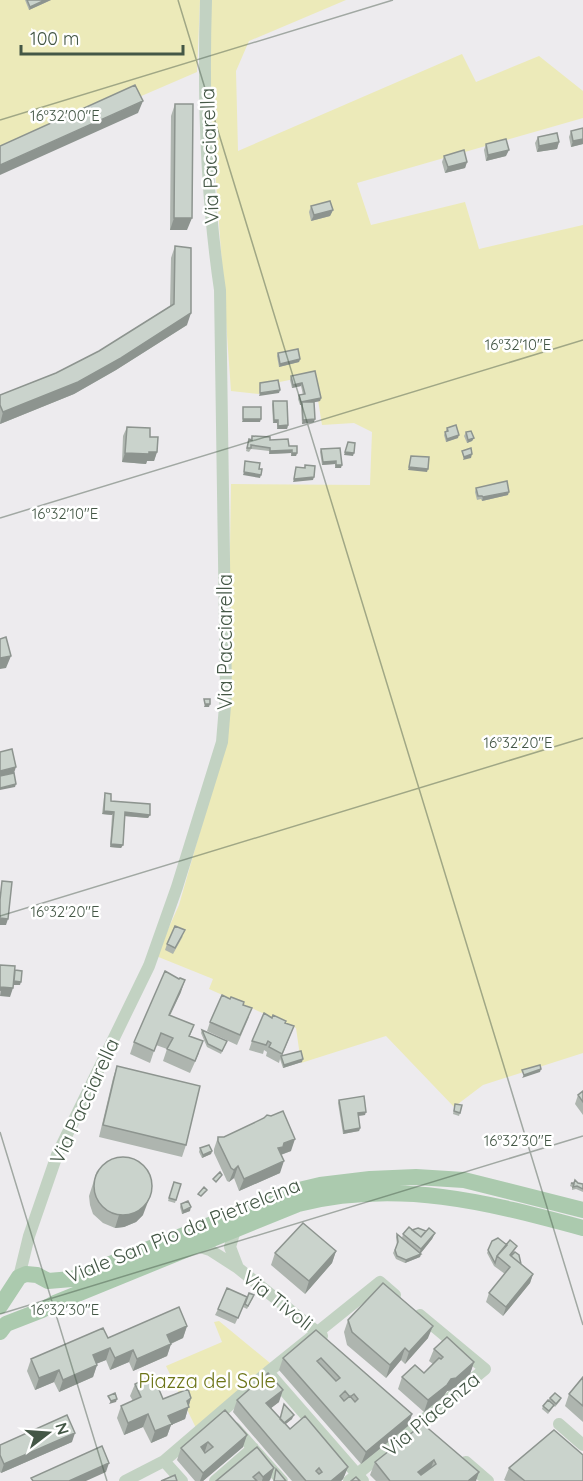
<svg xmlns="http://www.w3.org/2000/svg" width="583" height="1481" font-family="Quicksand,sans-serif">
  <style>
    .green { fill: #eceab9 }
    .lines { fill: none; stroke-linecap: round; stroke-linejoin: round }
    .minor { stroke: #c2d2c2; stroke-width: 12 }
    .major { stroke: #abcaae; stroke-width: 16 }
    .wall { fill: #aeb5af }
    .shaded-wall { fill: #8d948f }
    .building { fill: #cad3cc; stroke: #8d948f; stroke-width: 1.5; fill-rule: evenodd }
    .ticks { fill: none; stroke: #445746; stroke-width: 1.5; stroke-opacity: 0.45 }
    .labels { text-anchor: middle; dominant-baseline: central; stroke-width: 5; stroke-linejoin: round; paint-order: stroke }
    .street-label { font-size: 20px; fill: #445746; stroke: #fff }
    .park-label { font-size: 20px; fill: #6d7519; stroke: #fff }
    .ticks-label { font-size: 15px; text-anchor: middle; fill: #445746; stroke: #fff; stroke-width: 5; stroke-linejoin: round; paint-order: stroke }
  </style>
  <rect width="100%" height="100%" fill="#edebee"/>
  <path class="green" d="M0 0H200L197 72 0 157Z
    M211 0H346L249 41 236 71 238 151 462 54 476 82 539 56 583 91V118L357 183 371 225 465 202 479 249 583 225V1053L483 1085 454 1107 386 1036 301 1063 296 1028 209 989 213 979 156 956 179 905 227 737 231 484 370 485 372 432 354 423 322 425 314 375 260 386 259 394 231 391 211 111Z
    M219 1321 270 1363 196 1428 166 1366 222 1342 214 1322Z"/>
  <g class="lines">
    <path class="minor" d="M235 1230 230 1247 238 1268
      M197 1246 210 1250 238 1268 322 1336
      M19 1277 29 1236 57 1155 149 966 177 887 222 742 226 694 220 290C206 195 203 96 206 0
      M268 1372 363 1481
      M559 1424 583 1445
      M235 1428 282 1481
      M164 1461 182 1481
      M466 1462 488 1481
      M125 1481 164 1461 268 1372 380 1282 395 1295
      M215 1481 253 1448
      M349 1481 485 1369 420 1315"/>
    <path class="major" d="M0 1306 19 1277 26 1274 37 1275 48 1281 72 1279 299 1190 320 1185 370 1179 416 1177 464 1180 583 1210
      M0 1332 6 1324 42 1310 55 1303 298 1204C398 1179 487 1202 583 1228"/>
  </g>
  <path class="wall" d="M25 0H51L29 10Z
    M175 104 187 230H170L171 116Z
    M583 128V144L571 147 569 137 571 131Z
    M538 137 559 142 557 149 537 152 535 143Z
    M486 144 506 156 486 161 484 150Z
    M444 156 467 162 465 168 445 173 442 162Z
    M311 206 333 210 330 216 311 221 309 212Z
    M175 246 187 325 116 370 74 394 0 424V395L56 373 99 351 170 306 171 258Z
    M278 353 300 359 299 362 279 367 277 356Z
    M315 371 321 398 320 401 314 402V422L302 424 301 405H300L298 399 299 395H303L301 386 292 388 290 380 291 376Z
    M273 401 288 425 287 429H277V423H273L272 404Z
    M127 427 150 437 157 452 154 461H147L146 464 122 462 123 436Z
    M447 428 458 438 446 442 444 435Z
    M466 432 474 438 472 441 467 443 464 436Z
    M252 436 270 440 289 446 297 453 296 456H291V453L269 454V451L251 449 249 452 246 451 249 439H251Z
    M340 448 341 468H335V464L322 465 320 452 321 449Z
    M476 488 508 495 482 501 481 499 477 500 475 492Z
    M105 793 111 801 150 815 148 818 125 816 123 845 121 848 110 847 112 815 102 814 104 797Z
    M183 936 173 954 165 950 167 944Z
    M181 992 170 1016 194 1025 190 1036 199 1053 190 1073 163 1061 167 1049 156 1045 150 1063 130 1054 134 1042Z
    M230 999 243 1005 249 1017 237 1045 207 1031 210 1022Z
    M272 1018 294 1026 282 1056 302 1062 283 1068 280 1059 279 1063 266 1056 267 1052 264 1050 263 1054 249 1050 252 1041Z
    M202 1030 227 1041 221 1054 207 1047 201 1033Z
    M117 1066 186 1145 182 1157 99 1137 113 1078Z
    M583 1091V1115L575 1104 578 1095Z
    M339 1100 365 1115 358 1116 360 1128 359 1131 343 1134 338 1103Z
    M455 1104 460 1113 459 1116 453 1114Z
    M271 1116 291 1151 281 1155 280 1173 239 1191 234 1178 229 1182 227 1181 214 1153V1149L218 1137H224Z
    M200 1148 212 1151 211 1154 202 1158 199 1152Z
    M97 1171 143 1215 136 1222 124 1227 115 1228 103 1223 93 1214 90 1205 89 1196Z
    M174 1182 181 1184 175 1203 168 1201Z
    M571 1183 583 1184V1192L576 1189 572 1190V1187L570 1186Z
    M181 1204 190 1211 182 1214 180 1207Z
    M412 1230 435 1233 432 1239 421 1253 420 1257 405 1263 396 1259 393 1253 397 1245 396 1237 397 1234 402 1238 403 1234Z
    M492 1241 515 1252 521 1264 533 1274 530 1283 503 1316 486 1302 489 1293 505 1274 494 1266 487 1253Z
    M336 1251 332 1263 305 1294 271 1265 275 1253Z
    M247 1297 253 1298 247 1309 243 1307 235 1324 215 1315 218 1309Z
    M348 1320 428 1338 405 1364 401 1360 386 1378 347 1345 344 1332Z
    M187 1326 183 1338 171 1344 167 1356 133 1371 129 1362 110 1370 106 1360 96 1364 97 1365 93 1377 59 1392 54 1382 35 1390 27 1371 31 1359 108 1338Z
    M316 1330 412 1414 408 1426 361 1464 279 1370 283 1358Z
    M434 1349 474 1362 470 1374 452 1390 447 1391 443 1397 424 1412 398 1389 402 1377 424 1373 433 1364 429 1361Z
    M583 1377V1422L565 1406 569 1394Z
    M135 1384 163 1399 191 1398 185 1419 171 1425 167 1436 151 1443 143 1427 124 1435 117 1418 121 1406 133 1401 130 1396Z
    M550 1398H561L560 1401 555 1407 554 1406 548 1414 542 1409 543 1406Z
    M237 1400 279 1402 271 1408 280 1418 292 1419 285 1424 290 1429 348 1467 343 1479 341 1481H292L233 1412Z
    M225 1410 243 1447 203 1481H195L177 1460 181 1448Z
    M423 1424 476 1481H376L370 1475 375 1462Z
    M72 1442 1 1473 0 1472V1445Z
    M274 1468 270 1480 269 1481H216Z
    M509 1468 583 1481H506L504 1480Z"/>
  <path class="shaded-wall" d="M45 0H51L29 10 30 7Z
    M143 101 138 113 0 175V165Z
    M583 139V144L571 147 573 141Z
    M559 142 557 149 537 152 539 146Z
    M509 150 506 156 486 161 488 155Z
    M467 162 465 168 445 173 448 167Z
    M333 210 330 216 311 221 314 215Z
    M174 218H192L187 230H170Z
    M191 313 187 325 116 370 74 394 0 424 3 412Z
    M300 359 299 362 279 367 280 364Z
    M302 383 301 386 292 388 293 385Z
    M280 390 279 393 259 396 260 393Z
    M321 398 320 401 302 405V402L301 405H300L301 402Z
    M243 419H261L260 422H242Z
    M315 419 314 422 302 424 303 420Z
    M274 420H278L277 423H273Z
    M288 425 287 429H277L278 426Z
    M459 435 458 438 446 442 447 439Z
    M474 438 472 441 467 443 468 440Z
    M292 450 291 453 269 454 270 451Z
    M149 452H157L154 461H147L146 464 122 462 125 453Z
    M345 452 354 453 353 456 344 455Z
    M292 453H297L296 456H291Z
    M472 454 471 458 463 460 464 457Z
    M336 461 335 464 322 465 323 462Z
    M336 465H342L341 468H335Z
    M409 467 428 469 427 472 408 470Z
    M244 472 261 475 260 478 243 475Z
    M314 477 313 480 293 482 294 479Z
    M509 492 508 495 482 501 483 497Z
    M11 656 6 668 0 669V658Z
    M205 704H210L209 707H204Z
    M16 767 13 776 0 779V771Z
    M16 784 15 787 0 790V788Z
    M104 811 114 812 112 815 102 814Z
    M125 812 150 815 148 818 124 816Z
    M111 844 123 845 121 848 110 847Z
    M0 918 8 919 6 925H0Z
    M185 980 181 992 164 1027 169 1015Z
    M13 981 21 982 20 985H12Z
    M1 987 13 988 10 997 0 996Z
    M303 1059 302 1062 283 1068 284 1065Z
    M541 1069 540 1072 522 1078 524 1075Z
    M366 1112 365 1115 357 1116 358 1113Z
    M360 1128 359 1131 343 1134 344 1131Z
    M295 1139 291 1151 280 1155 278 1148 284 1143Z
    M212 1151 211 1154 202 1158 203 1155Z
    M284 1161 280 1173 239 1191 244 1179Z
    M238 1166 234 1178 229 1182 234 1170Z
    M152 1191 143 1215 136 1222 124 1227 115 1228 119 1215Z
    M191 1207 190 1211 182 1214 183 1211Z
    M435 1233 432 1239 420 1254H421L420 1257 405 1263 406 1260 419 1254 421 1249Z
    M336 1251 332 1263 305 1294 309 1281Z
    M533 1274 530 1283 503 1316 506 1307Z
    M187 1326 183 1338 163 1347 167 1335Z
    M433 1326 428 1338 405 1364 409 1352Z
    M171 1344 167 1356 133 1371 137 1359Z
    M110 1348 106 1360 88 1367 93 1355Z
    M405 1348 401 1360 386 1378 390 1365Z
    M133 1350 129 1362 110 1370 115 1358Z
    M474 1362 470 1374 452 1390 447 1391 443 1397 424 1412 428 1400 451 1379Z
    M97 1365 93 1377 59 1392 63 1380Z
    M59 1370 54 1382 35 1390 39 1378Z
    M283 1390 279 1402 262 1415 266 1403Z
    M191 1398 185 1419 171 1425 167 1436 151 1443 155 1431 168 1416 187 1401Z
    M117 1399 116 1402 109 1404 111 1401Z
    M148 1414 143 1427 124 1435 128 1423Z
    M412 1414 408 1426 361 1464 366 1452Z
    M294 1415 292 1419 281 1428 282 1424Z
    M75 1433 72 1442 1 1473 4 1464Z
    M247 1435 243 1447 203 1481H200L203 1473Z
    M208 1442 204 1454 201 1447Z
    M434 1460 429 1473 418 1481V1472Z
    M109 1463 106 1472 86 1481H69Z
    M348 1467 343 1479 341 1481H331Z
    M274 1468 270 1480 269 1481H262L263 1477Z
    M479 1472 476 1481H468Z"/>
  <path class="building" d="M27 0H45L30 7Z
    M135 85 143 101 0 165V146Z
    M175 104H193L192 218H174Z
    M583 128V139L573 141 571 131Z
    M557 133 559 142 539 146 538 137Z
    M506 139 509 150 488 155 486 144Z
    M464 150 467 162 448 167 444 156Z
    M330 201 333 210 314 215 311 206Z
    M175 246 191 248V313L121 358 78 382 3 412 0 405V395L56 373 99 351 174 304Z
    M298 349 300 359 280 364 278 353Z
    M315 371 321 398 301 402 299 395 305 394 302 383 293 385 291 376Z
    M278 380 280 390 260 393V383Z
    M273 401H287L288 425 278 426V420H274Z
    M302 402H314L315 419 303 420Z
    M243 407H261V419H243Z
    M456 425 459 435 447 439 445 432 448 431 447 428Z
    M127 427 150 428V437H158L157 452H149V454L125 453Z
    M471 431 474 438 468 440 466 432Z
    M252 436 270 437V440L288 439 289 446H297V453H292V450L270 451V448L251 445V448H247L249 439 252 440Z
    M348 442 355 443 354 453 345 452Z
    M340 448 342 465H336V461L323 462 321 449Z
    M471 448 472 454 464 457 462 451Z
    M411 456 429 457 428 469 409 467Z
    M245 461 260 463 259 469H262L261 475 244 472Z
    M305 465 315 466 314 477 294 479 296 467 305 468Z
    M507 481 509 492 483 497 482 496H478L476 488Z
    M6 637 11 656 0 658V639Z
    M204 699H210V704H205Z
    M12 749 16 767 0 771V752Z
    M14 773 16 784 0 788V776Z
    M105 793 111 794V801L150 804V815L125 812 123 845 111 844 114 812 104 811Z
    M2 881 12 882 8 919 0 918V900Z
    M175 926 185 930 175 948 167 944Z
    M0 965 15 966 13 988 1 987 0 991Z
    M15 970 22 971 21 982 14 981Z
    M165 971 179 979 180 978 185 980 169 1015 194 1025 189 1036 203 1041 195 1061 167 1049 173 1038 161 1033 154 1051 134 1042Z
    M222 995 230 999 231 997 244 1002 243 1005 252 1008 240 1035 210 1022Z
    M264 1013 272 1018 273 1015 286 1021 285 1023 294 1026 282 1054 269 1047 271 1043 268 1041 266 1045 252 1041Z
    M202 1030 227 1041 222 1051 208 1044Z
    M301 1051 303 1059 284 1065 281 1056Z
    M540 1065 541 1069 524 1075 522 1070Z
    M117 1066 200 1086 186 1145 103 1125Z
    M583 1091V1102L578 1095Z
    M364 1096 366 1112 358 1113 360 1128 344 1131 339 1100Z
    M455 1104 462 1105 460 1113 454 1111Z
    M283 1111 295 1139 284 1143 283 1147 278 1148 284 1161 244 1179 238 1166 234 1170 231 1168 218 1141V1137H224L264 1118 267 1115 271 1116Z
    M209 1145 212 1151 203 1155 200 1148Z
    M94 1186a29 29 0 1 1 58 0a29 29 0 1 1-58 0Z
    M220 1172 222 1175 216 1182 213 1179Z
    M575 1180 578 1183 583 1184V1189L577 1186 573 1187 574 1184 571 1183H574Z
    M174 1182 181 1184 176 1200 169 1198Z
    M204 1187 207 1190 201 1196 198 1194Z
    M188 1201 191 1207 183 1211 181 1204Z
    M303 1223 336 1251 309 1281 275 1253Z
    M409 1227 421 1237 429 1228 435 1233 421 1249 403 1234Z
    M418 1228 426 1231 421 1237 412 1230Z
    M397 1234 421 1254 406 1260 397 1256 395 1250 398 1242Z
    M498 1238 507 1245 497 1256 495 1263 488 1250 492 1241Z
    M510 1240 517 1246 510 1255 533 1274 506 1307 489 1293 510 1267 497 1256Z
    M515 1252 519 1255 521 1264 511 1256Z
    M383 1283 433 1326 409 1352 405 1348 390 1365 352 1332 348 1320Z
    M227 1288 247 1297 238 1318 218 1309Z
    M249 1293 254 1295 248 1306 245 1304Z
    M179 1307 187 1326 167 1335 171 1344 137 1359 133 1350 115 1358 110 1348 93 1355 97 1365 63 1380 59 1370 39 1378 31 1359 103 1328 108 1338Z
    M316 1330 412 1414 366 1452 283 1358ZM321 1358 340 1378 336 1381 317 1361ZM345 1391 350 1397 354 1394 358 1399 355 1402 350 1396 344 1401 340 1396Z
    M447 1337 474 1362 456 1378 451 1379 447 1385 428 1400 402 1377 415 1365 424 1373 439 1358 441 1359 443 1357 434 1349Z
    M268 1373 283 1390 266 1403 290 1429 305 1416 348 1467 331 1481H306L237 1400ZM319 1468 322 1472 319 1474 316 1471Z
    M153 1375 163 1399 188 1389 191 1398 187 1401 189 1407 168 1416 172 1424 155 1431 148 1414 128 1423 121 1406 141 1397 135 1384Z
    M583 1377V1406L569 1394Z
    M115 1393 117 1399 111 1401 108 1396Z
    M555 1393 561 1398 556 1404 550 1398Z
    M548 1400 554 1405 549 1411 543 1406Z
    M284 1404 294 1415 284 1423 280 1419Z
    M225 1410 247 1435 203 1473 181 1448ZM208 1442 213 1447 205 1453 201 1447Z
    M67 1415 75 1433 4 1464 0 1455V1445Z
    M423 1424 479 1472 468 1481H390L375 1462ZM434 1460 436 1464 421 1475 418 1472Z
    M554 1430 583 1455V1481H525L509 1468Z
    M102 1446 109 1463 69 1481H33L31 1478Z
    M257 1447 274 1468 263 1477 259 1472 253 1477 257 1481H216Z
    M276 1469 286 1481H274Z
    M175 1475 177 1481H161Z
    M356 1477 360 1481H351Z"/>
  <path class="ticks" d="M178 0 583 1325M0 120 393 0M0 518 583 340M0 916 583 738M0 1132 107 1481M0 1314 583 1136"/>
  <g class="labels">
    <g class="street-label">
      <text transform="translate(209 156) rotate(-92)">Via Pacciarella</text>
      <text transform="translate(224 642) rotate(-90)">Via Pacciarella</text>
      <text transform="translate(84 1101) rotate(-65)">Via Pacciarella</text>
      <text transform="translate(183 1230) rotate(-22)">Viale San Pio da Pietrelcina</text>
      <text transform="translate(278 1300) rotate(38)">Via Tivoli</text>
      <text transform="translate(431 1414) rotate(-40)">Via Piacenza</text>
    </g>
    <g class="park-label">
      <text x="207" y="1380">Piazza del Sole</text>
    </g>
  </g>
  <g class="ticks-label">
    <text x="65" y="121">16°32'00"E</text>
    <text x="518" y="350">16°32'10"E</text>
    <text x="65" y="519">16°32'10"E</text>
    <text x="518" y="748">16°32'20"E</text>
    <text x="65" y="917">16°32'20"E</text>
    <text x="518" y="1146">16°32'30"E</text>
    <text x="65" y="1315">16°32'30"E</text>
  </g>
  <g transform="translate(48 1433) rotate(73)" stroke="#ffffff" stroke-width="4.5" paint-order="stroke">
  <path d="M0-4.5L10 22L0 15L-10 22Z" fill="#445746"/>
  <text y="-9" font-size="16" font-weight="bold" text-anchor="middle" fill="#445746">N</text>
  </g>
  <path d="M21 45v9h162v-9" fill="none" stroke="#445746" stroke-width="3"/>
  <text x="30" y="45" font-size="18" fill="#445746" stroke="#ffffff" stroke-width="4.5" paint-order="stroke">100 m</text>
</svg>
